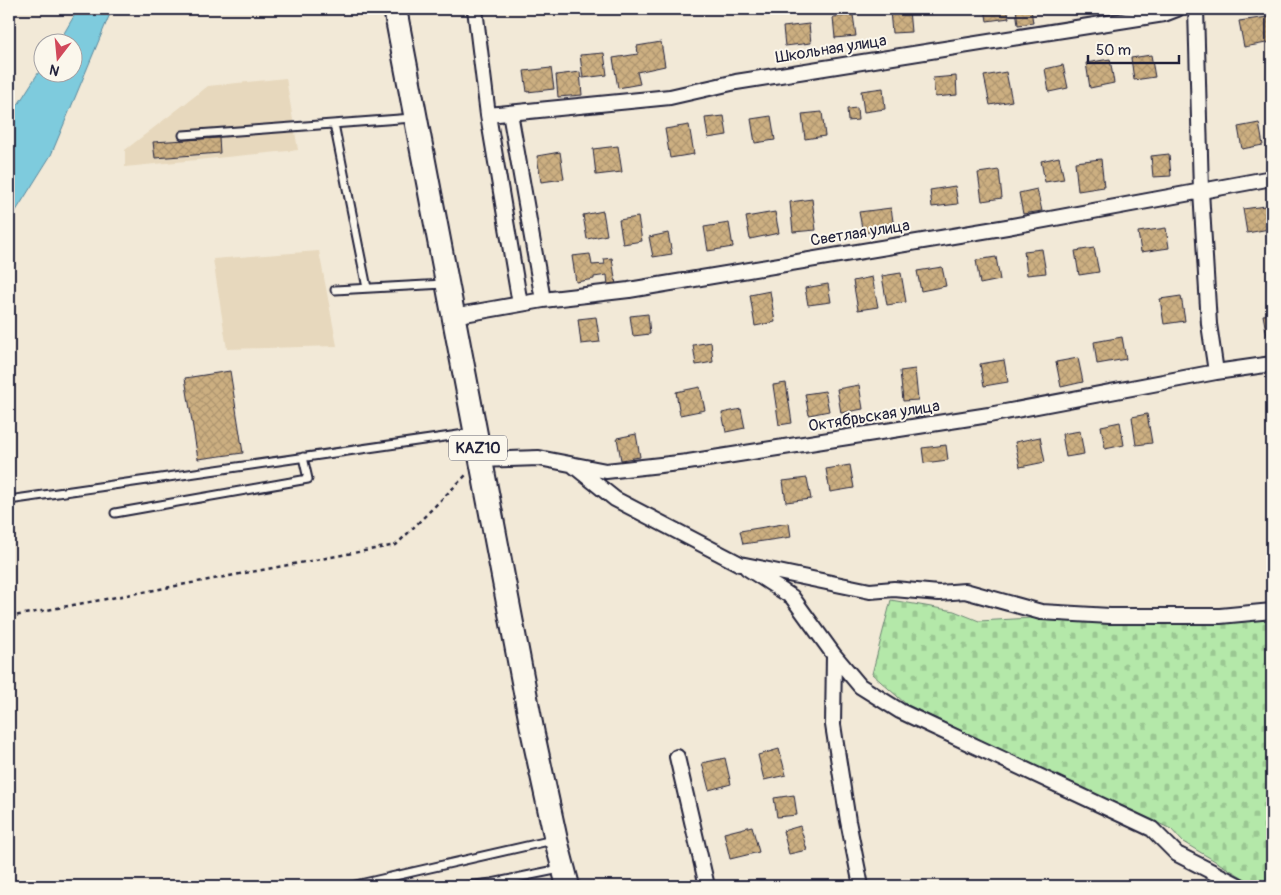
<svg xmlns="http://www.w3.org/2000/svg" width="1281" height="895" font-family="Pangolin,sans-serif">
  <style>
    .built { fill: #e7d8bd }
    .cemetery { fill: url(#cemetery-stones); stroke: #6b8572 }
    .water { fill: #7ecbdd; stroke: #59879c }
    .building { fill: url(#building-cross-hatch); stroke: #22223b }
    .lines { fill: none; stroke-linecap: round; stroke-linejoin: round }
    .service-casing { stroke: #22223b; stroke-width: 11 }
    .minor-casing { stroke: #22223b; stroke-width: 18 }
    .trunk-casing { stroke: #22223b; stroke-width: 26 }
    .path { stroke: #22223b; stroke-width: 2.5; stroke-dasharray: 4 4; stroke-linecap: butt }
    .service { stroke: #fbf7ec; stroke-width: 7 }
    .minor { stroke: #fbf7ec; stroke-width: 14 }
    .trunk { stroke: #fbf7ec; stroke-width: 22 }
    .labels { text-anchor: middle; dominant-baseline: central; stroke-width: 4; stroke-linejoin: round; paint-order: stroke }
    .shield { fill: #fbf7ec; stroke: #636270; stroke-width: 1 }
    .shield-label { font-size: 15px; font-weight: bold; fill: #22223b }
    .street-label { font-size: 16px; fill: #22223b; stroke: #fbf7ec }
  </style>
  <defs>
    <pattern id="cemetery-stones" width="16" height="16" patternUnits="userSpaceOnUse" patternTransform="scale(1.25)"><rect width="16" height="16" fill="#b4e8a9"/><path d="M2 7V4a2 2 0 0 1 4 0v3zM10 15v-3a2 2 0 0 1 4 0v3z" fill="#9ac792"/></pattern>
    <pattern id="building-cross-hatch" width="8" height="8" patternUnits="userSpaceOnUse" patternTransform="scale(1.25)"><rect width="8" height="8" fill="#ccaf81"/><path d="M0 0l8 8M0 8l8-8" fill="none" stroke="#af9670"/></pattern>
  </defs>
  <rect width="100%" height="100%" fill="#f2e9d7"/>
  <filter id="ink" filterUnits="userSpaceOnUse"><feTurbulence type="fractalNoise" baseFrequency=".02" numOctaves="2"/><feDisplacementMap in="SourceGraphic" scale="10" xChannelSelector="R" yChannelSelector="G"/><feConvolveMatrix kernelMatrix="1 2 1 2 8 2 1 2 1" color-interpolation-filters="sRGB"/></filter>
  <g filter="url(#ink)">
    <path class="built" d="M286 78 298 150 125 167V150L208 86Z
      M319 251 337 346 227 349 213 259Z"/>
    <path class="cemetery" d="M891 600 954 611 979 621 1032 618 1124 624H1218L1272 619V886H1257L1183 842 1171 829 1035 766 906 704 872 674Z"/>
    <path class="water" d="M78 9H112L51 155 9 222V116L14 111 42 67V72H72V42H59Z"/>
    <path class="building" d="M985 9H1007L1009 18 987 21Z
      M1016 9H1031L1033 23 1018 25Z
      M909 10 911 32 892 33 890 11Z
      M853 15 856 36 835 38 833 17Z
      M1268 17 1272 42 1244 47 1239 21Z
      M809 24 811 43 785 46 783 27Z
      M661 42 665 66 637 72 640 84 618 88 613 58 638 54 637 46Z
      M604 53 607 75 583 78 580 55Z
      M1151 55 1155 77 1134 80 1131 58Z
      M1110 59 1114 83 1090 88 1086 63Z
      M1063 65 1068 88 1049 92 1045 69Z
      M551 68 554 89 527 92 524 71Z
      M580 72 582 95 558 97 556 75Z
      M1006 72 1012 101 990 105 984 76Z
      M956 76 957 95 935 97 933 78Z
      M883 88 885 109 864 112 861 91Z
      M857 108 858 120 848 121 847 109Z
      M822 112 825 136 805 139 802 114Z
      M724 116 727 135 708 138 705 118Z
      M771 116 775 140 755 143 751 119Z
      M1259 123 1263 145 1242 149 1238 127Z
      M689 125 694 154 670 158 665 129Z
      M219 138 220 153 155 158 153 142Z
      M618 146 622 172 596 175 593 149Z
      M560 152 564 179 541 182 537 156Z
      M1169 154 1171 176 1153 177 1151 156Z
      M1059 157 1064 179 1045 182 1041 161Z
      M1101 159 1104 187 1078 191 1075 162Z
      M999 170 1002 198 982 201 978 173Z
      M955 186 958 204 932 207 930 190Z
      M1037 189 1042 211 1023 214 1019 193Z
      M812 199 816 230 793 232 790 202Z
      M1265 206 1269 229 1247 233 1243 209Z
      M891 208 894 228 863 233 859 212Z
      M603 211 607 235 587 239 583 215Z
      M775 212 779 233 750 239 746 217Z
      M638 217 642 241 623 244 619 220Z
      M729 223 733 247 708 251 704 227Z
      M1166 228 1169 248 1141 252 1138 232Z
      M668 233 672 254 653 257 649 237Z
      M1094 248 1099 272 1079 275 1075 251Z
      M1042 249 1046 273 1027 275 1024 251Z
      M590 254 592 265 605 264 604 259 612 258 616 285 608 286 607 275 594 277V279L576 282 572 256Z
      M996 257 1000 280 980 284 976 260Z
      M942 267 946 286 921 291 917 271Z
      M901 273 906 302 887 305 882 276Z
      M872 277 878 307 858 310 853 281Z
      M828 284 831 302 808 305 805 288Z
      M770 291 775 322 755 326 750 295Z
      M1181 296 1185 321 1164 324 1160 299Z
      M648 314 650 334 633 336 630 316Z
      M1272 314V335L1267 336 1263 315Z
      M596 317 600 342 581 344 578 319Z
      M1122 337 1126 359 1097 364 1094 342Z
      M711 342 713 362 696 365 693 345Z
      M1078 358 1083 382 1061 387 1056 362Z
      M1004 360 1008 382 984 386 980 364Z
      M915 369 918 400 903 401 900 371Z
      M230 371 243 453 198 459 185 378Z
      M786 383 792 423 779 425 773 385Z
      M859 385 863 409 841 413 837 389Z
      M700 387 705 410 680 415 676 392Z
      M825 391 829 411 809 415 805 394Z
      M741 409 745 428 726 432 722 413Z
      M1147 414 1152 443 1136 445 1132 417Z
      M1120 422 1124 445 1105 449 1101 426Z
      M1080 431 1084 454 1066 457 1062 434Z
      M636 434 640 457 621 460 617 438Z
      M1040 437 1045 462 1020 467 1015 442Z
      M946 445 948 460 924 463 922 448Z
      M850 465 854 488 830 492 826 469Z
      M807 478 811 499 786 502 783 481Z
      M789 523 791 537 743 544 740 531Z
      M779 749 786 775 764 780 758 755Z
      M725 758 731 784 709 790 702 763Z
      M794 795 797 815 777 817 774 798Z
      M752 826 759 852 730 859 724 833Z
      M800 826 807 850 789 854 783 831Z"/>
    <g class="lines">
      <g class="service-casing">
        <path id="service" d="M334 124 367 288
          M183 135 413 118
          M335 290 444 284
          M9 500 472 433
          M115 513 308 479 303 457
          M351 886 553 840
          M466 886 492 883 560 869"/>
      </g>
      <g class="minor-casing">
        <path id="minor" d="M475 9 488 115 520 304
          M1196 9 1201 191 1209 324 1216 372
          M510 113 543 300
          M488 115 670 97 736 82 1164 14 1177 9
          M453 316 543 300 629 290 1007 227 1272 178
          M480 460 539 458 606 471 688 462 989 415 1216 372 1272 364
          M574 466 615 499 740 564 870 591 894 589 939 593 965 591 1041 612 1110 616H1220L1272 611
          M747 568 792 597 834 655 860 686 900 711 1152 829 1177 854 1240 886
          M834 655 833 725 848 821 861 886
          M677 757 707 886"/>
      </g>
      <g class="trunk-casing">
        <path id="trunk" d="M395 9 533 734 556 840 568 886"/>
      </g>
      <path class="path" d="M9 617 396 545 467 474"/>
      <use href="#service" class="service"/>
      <use href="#minor" class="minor"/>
      <use href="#trunk" class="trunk"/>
    </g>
  </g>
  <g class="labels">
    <rect class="shield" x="449" y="435.5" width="58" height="25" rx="4"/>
    <g class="shield-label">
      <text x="478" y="448">KAZ10</text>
    </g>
    <g class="street-label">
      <text transform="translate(831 49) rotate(-9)">Школьная улица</text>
      <text transform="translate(860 233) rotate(-9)">Светлая улица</text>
      <text transform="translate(874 416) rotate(-9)">Октябрьская улица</text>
    </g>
  </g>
  <rect width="1281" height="895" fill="none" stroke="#fbf7ec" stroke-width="30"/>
  <rect x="15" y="15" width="1251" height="865" fill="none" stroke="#22223b" stroke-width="2" filter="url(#ink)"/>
  <g transform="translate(58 58) rotate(196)"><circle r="24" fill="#fbf7ec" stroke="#a4a2a5"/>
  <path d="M0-4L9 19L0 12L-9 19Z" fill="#d1495b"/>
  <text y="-8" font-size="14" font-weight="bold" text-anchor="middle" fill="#22223b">N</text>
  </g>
  <path d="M1088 55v8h91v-8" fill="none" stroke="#22223b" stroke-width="2.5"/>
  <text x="1096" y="55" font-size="15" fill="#22223b" stroke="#fbf7ec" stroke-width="4" paint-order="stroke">50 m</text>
</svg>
